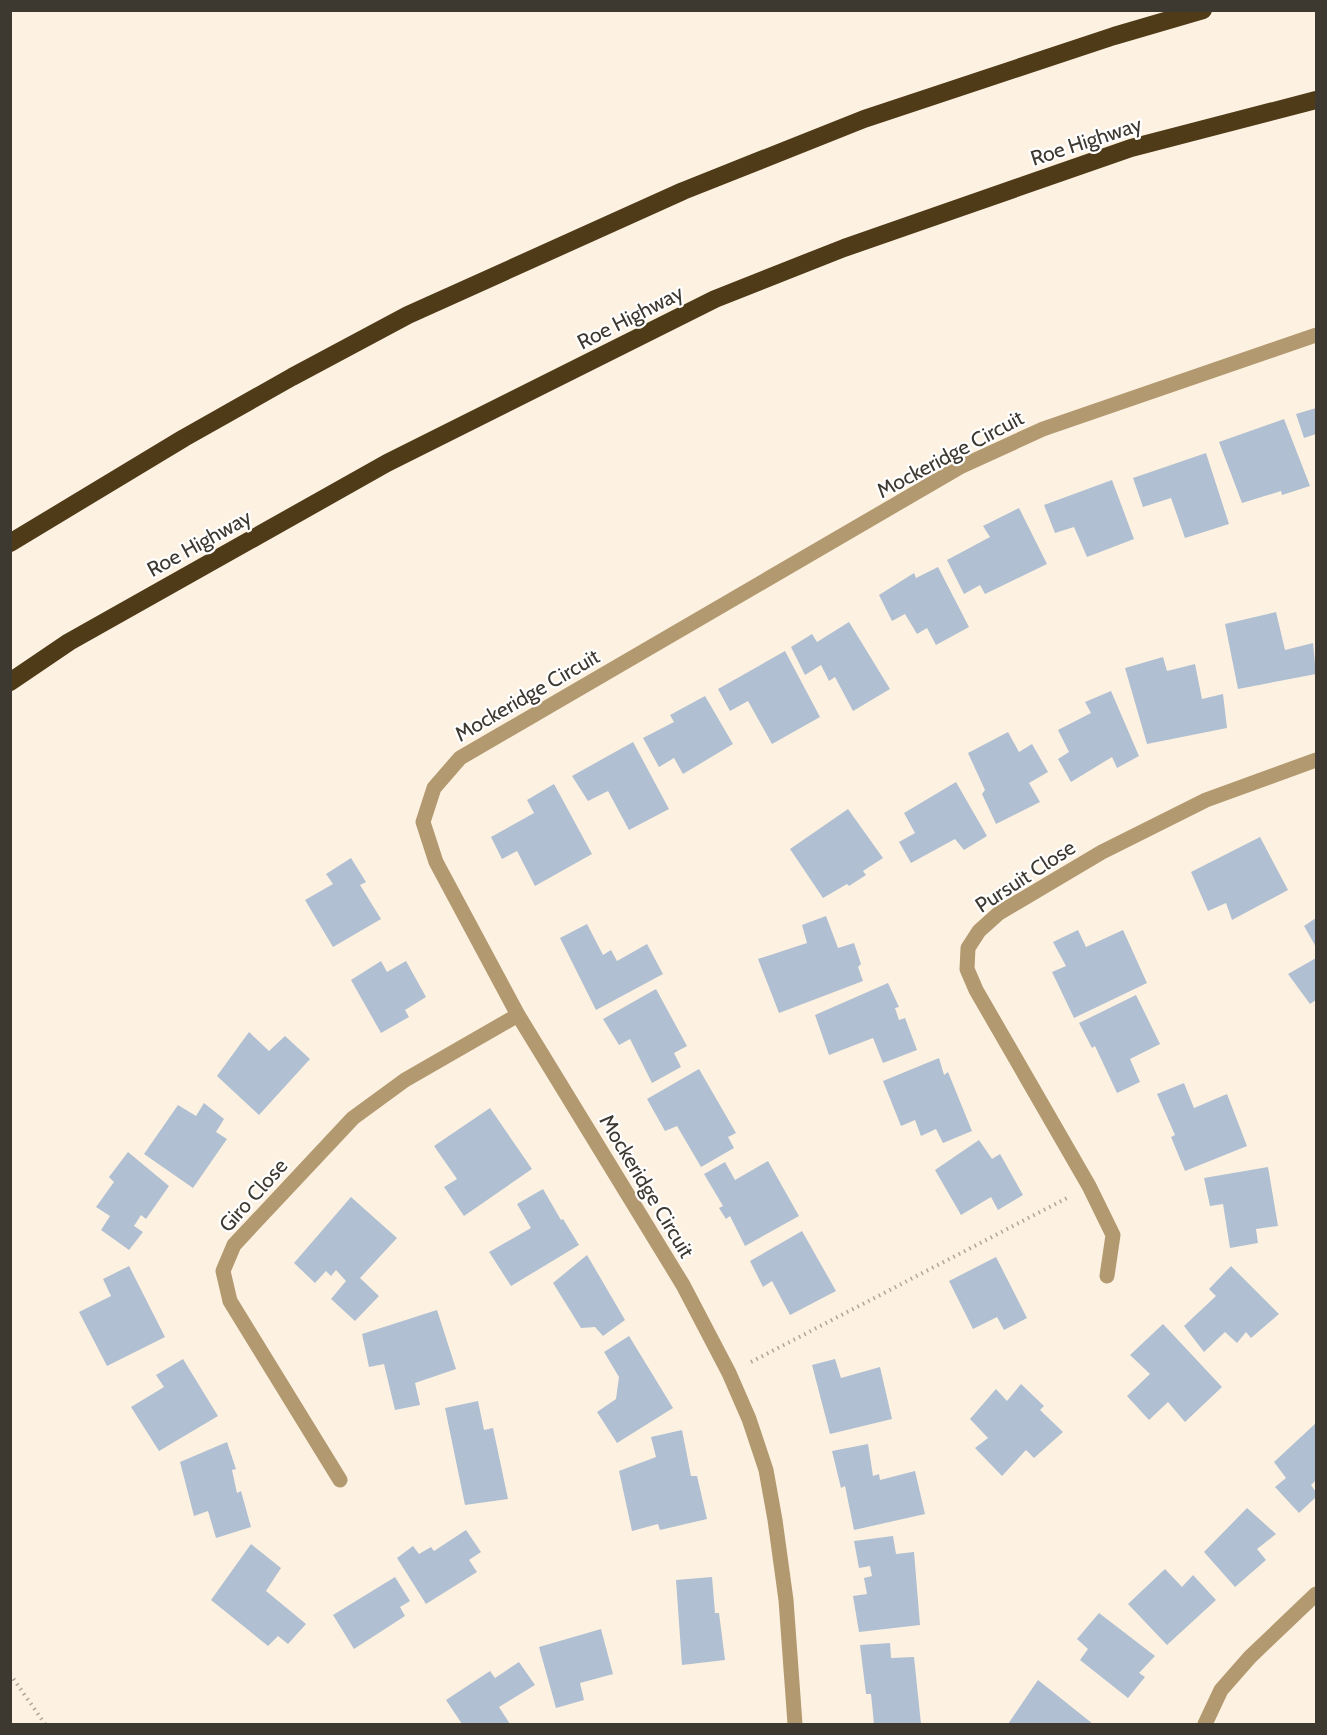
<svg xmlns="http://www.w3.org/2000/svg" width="1327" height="1735" font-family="Cabin,sans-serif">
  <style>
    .building { fill: #b0bfd1 }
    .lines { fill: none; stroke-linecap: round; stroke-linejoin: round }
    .path { stroke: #afa699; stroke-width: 4; stroke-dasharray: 1.5 4.5; stroke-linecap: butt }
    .minor { stroke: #b39970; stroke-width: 15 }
    .highway { stroke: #503b19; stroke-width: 18 }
    .labels { text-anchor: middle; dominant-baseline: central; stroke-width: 4.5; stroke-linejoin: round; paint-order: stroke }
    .street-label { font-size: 21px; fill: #3d3830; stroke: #fff }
  </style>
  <rect width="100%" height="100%" fill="#fdf2e2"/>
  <path class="building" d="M1316 408V434L1304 438 1296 414Z
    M1284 419 1310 486 1282 495 1281 491 1242 503 1219 442Z
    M1206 453 1229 524 1185 538 1171 498 1143 507 1133 478Z
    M1112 480 1134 539 1087 557 1074 527 1055 533 1044 505Z
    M1019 508 1047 564 985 594 980 585 964 594 947 560 990 537 983 526Z
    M938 567 969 627 936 645 927 628 917 634 905 614 892 621 879 595 914 573 916 578Z
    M1276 612 1285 650 1313 643 1316 674 1238 689 1225 624Z
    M849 622 890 689 853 711 835 677 829 681 821 665 805 675 791 647 812 634 817 642Z
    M785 651 820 717 772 744 748 701 730 711 718 689Z
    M1163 657 1167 671 1195 664 1202 699 1223 694 1227 728 1147 744 1125 668Z
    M1111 691 1139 756 1117 768 1112 757 1071 782 1058 759 1069 752 1058 730 1091 713 1085 702Z
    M705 696 733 744 683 774 674 758 659 767 643 738 674 722 670 715Z
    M1008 732 1019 752 1032 744 1048 772 1029 783 1040 802 996 824 982 794 985 790 968 753Z
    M633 742 669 809 629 830 608 791 588 801 572 776Z
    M956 782 987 836 964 850 955 839 911 863 899 842 915 833 904 813Z
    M554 784 592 854 535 886 517 851 502 859 491 837 534 813 527 800Z
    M848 809 883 858 863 871 866 875 849 886 847 884 823 898 790 849Z
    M1260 837 1288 890 1232 920 1226 903 1208 911 1191 872Z
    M351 858 366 882 360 885 381 919 333 947 305 900 333 884 326 874Z
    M826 916 838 948 854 943 861 964 858 967 863 981 779 1013 758 959 807 943 802 925Z
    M1316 918V947L1304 926Z
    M587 924 603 955 611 950 617 961 647 944 663 974 596 1010 560 938Z
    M1078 930 1086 947 1123 930 1147 983 1074 1018 1052 972 1066 966 1053 942Z
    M1316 958V1000L1310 1004 1288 974Z
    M381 961 387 972 406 961 426 997 405 1010 409 1017 381 1033 351 980Z
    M888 983 899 1007 895 1008 899 1020 905 1018 917 1050 883 1063 873 1038 829 1055 815 1015Z
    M656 989 687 1046 674 1053 681 1067 652 1083 630 1039 619 1045 603 1019Z
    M1136 995 1160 1044 1130 1059 1140 1082 1117 1093 1095 1046 1092 1048 1079 1023Z
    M249 1032 269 1051 285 1036 310 1059 259 1115 217 1076Z
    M939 1058 944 1075 948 1072 972 1131 943 1143 936 1129 921 1136 915 1120 901 1126 883 1081Z
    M699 1069 736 1133 728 1137 734 1148 701 1167 677 1126 665 1131 647 1099Z
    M1184 1083 1194 1108 1227 1094 1247 1146 1185 1171 1171 1137 1175 1135 1157 1094Z
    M204 1103 224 1119 216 1132 227 1139 193 1188 144 1154 178 1105 196 1116Z
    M490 1108 532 1169 464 1216 444 1187 457 1179 434 1146Z
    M979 1140 992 1159 1000 1154 1023 1195 998 1210 991 1197 961 1215 935 1170Z
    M128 1152 169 1186 146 1219 141 1215 134 1226 143 1232 129 1250 101 1230 110 1216 96 1207 114 1182 109 1177Z
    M768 1161 799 1216 745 1246 730 1216 726 1219 719 1208 723 1206 704 1174 725 1162 735 1180Z
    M1268 1167 1278 1226 1256 1229 1258 1243 1230 1248 1223 1204 1210 1206 1204 1178Z
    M543 1189 561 1220 563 1219 579 1245 511 1286 489 1252 531 1228 517 1204Z
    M351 1197 397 1238 360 1278 379 1296 355 1321 331 1299 346 1281 336 1270 331 1276 326 1271 315 1283 294 1263Z
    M802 1231 836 1291 790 1315 772 1281 763 1287 750 1261Z
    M587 1255 625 1320 603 1336 595 1327 581 1328 553 1283Z
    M996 1257 1027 1318 1004 1330 997 1317 973 1329 949 1281Z
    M129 1266 165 1337 107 1366 79 1312 111 1296 103 1279Z
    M1231 1266 1279 1314 1251 1338 1246 1332 1237 1343 1225 1332 1204 1352 1184 1326 1216 1296 1209 1289Z
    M437 1310 456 1369 415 1383 420 1405 395 1410 384 1364 369 1367 362 1334Z
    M1163 1324 1222 1387 1185 1422 1168 1402 1149 1420 1127 1396 1150 1374 1130 1355Z
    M629 1336 673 1408 617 1443 597 1412 616 1399 619 1377 604 1352Z
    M183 1359 218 1416 159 1451 131 1407 164 1387 156 1375Z
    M835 1359 841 1378 880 1367 892 1419 830 1434 812 1365Z
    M1021 1384 1044 1406 1040 1410 1063 1432 1034 1458 1026 1450 1002 1476 975 1448 988 1438 970 1419 996 1389 1007 1401Z
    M478 1401 484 1430 493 1428 508 1499 465 1505 445 1408Z
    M1316 1423V1480L1311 1485 1316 1492V1497L1299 1513 1275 1487 1286 1478 1274 1462Z
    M682 1430 691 1476H697L707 1519 660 1530 658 1524 632 1531 619 1471 656 1457 651 1437Z
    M227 1442 236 1469 232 1470 237 1493 241 1491 251 1527 216 1538 208 1511 194 1516 180 1462Z
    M868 1444 873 1476 879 1474 880 1480 915 1471 925 1514 854 1530 845 1486 841 1488 832 1451Z
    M1247 1508 1276 1534 1257 1549 1266 1560 1235 1587 1204 1552Z
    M466 1530 481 1552 469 1560 477 1572 426 1604 397 1558 413 1546 419 1554 431 1547 434 1551Z
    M893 1536 896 1554 914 1552 920 1625 859 1632 853 1596 867 1594 864 1578 872 1576 870 1566 859 1568 854 1541Z
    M251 1544 281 1568 266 1591 306 1624 288 1644 278 1636 268 1646 211 1600Z
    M1165 1569 1182 1587 1193 1575 1216 1600 1167 1645 1128 1604Z
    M395 1577 410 1601 400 1607 405 1616 354 1649 333 1615Z
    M712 1577 715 1613H719L725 1660 682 1665 676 1580Z
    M1099 1613 1155 1656 1139 1673 1145 1677 1128 1698 1080 1660 1088 1649 1077 1639Z
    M601 1629 613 1674 580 1683 584 1700 556 1708 539 1647Z
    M890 1643 891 1658 914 1657 921 1724H874L871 1694H866L860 1645Z
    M519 1662 535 1685 499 1707 510 1724H462L446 1700 490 1671 495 1678Z
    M1038 1680 1093 1724H1008Z"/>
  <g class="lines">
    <path class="path" d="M751 1362 1067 1198
      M10 1674 45 1724"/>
    <path class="minor" d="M1107 1276 1113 1235 1089 1186 976 990 967 969 968 948 979 931 999 913 1102 852 1206 800 1316 760
      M340 1480 230 1301 223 1271 234 1245 353 1118 405 1080 518 1015
      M795 1724 786 1600 775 1520 766 1470 749 1419 729 1373 683 1285 518 1015 436 862 423 822 434 788 460 758 960 467 1043 429 1316 335
      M1205 1724 1221 1690 1250 1657 1316 1594"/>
    <path class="highway" d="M10 543 184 438 292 377 408 315 683 191 864 119 1114 36 1203 10
      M10 682 69 642 387 463 715 299 844 248 1131 148 1316 100"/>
  </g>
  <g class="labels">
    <g class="street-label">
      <text transform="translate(1086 141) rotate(-18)">Roe Highway</text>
      <text transform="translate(630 317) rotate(-27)">Roe Highway</text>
      <text transform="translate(950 454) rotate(-28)">Mockeridge Circuit</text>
      <text transform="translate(199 543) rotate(-29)">Roe Highway</text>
      <text transform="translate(527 695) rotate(-30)">Mockeridge Circuit</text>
      <text transform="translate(1025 876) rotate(-33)">Pursuit Close</text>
      <text transform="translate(647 1186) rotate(59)">Mockeridge Circuit</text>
      <text transform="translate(253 1195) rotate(-48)">Giro Close</text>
    </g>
  </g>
  <rect width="1327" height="1735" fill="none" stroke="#3d3830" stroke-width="24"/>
</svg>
